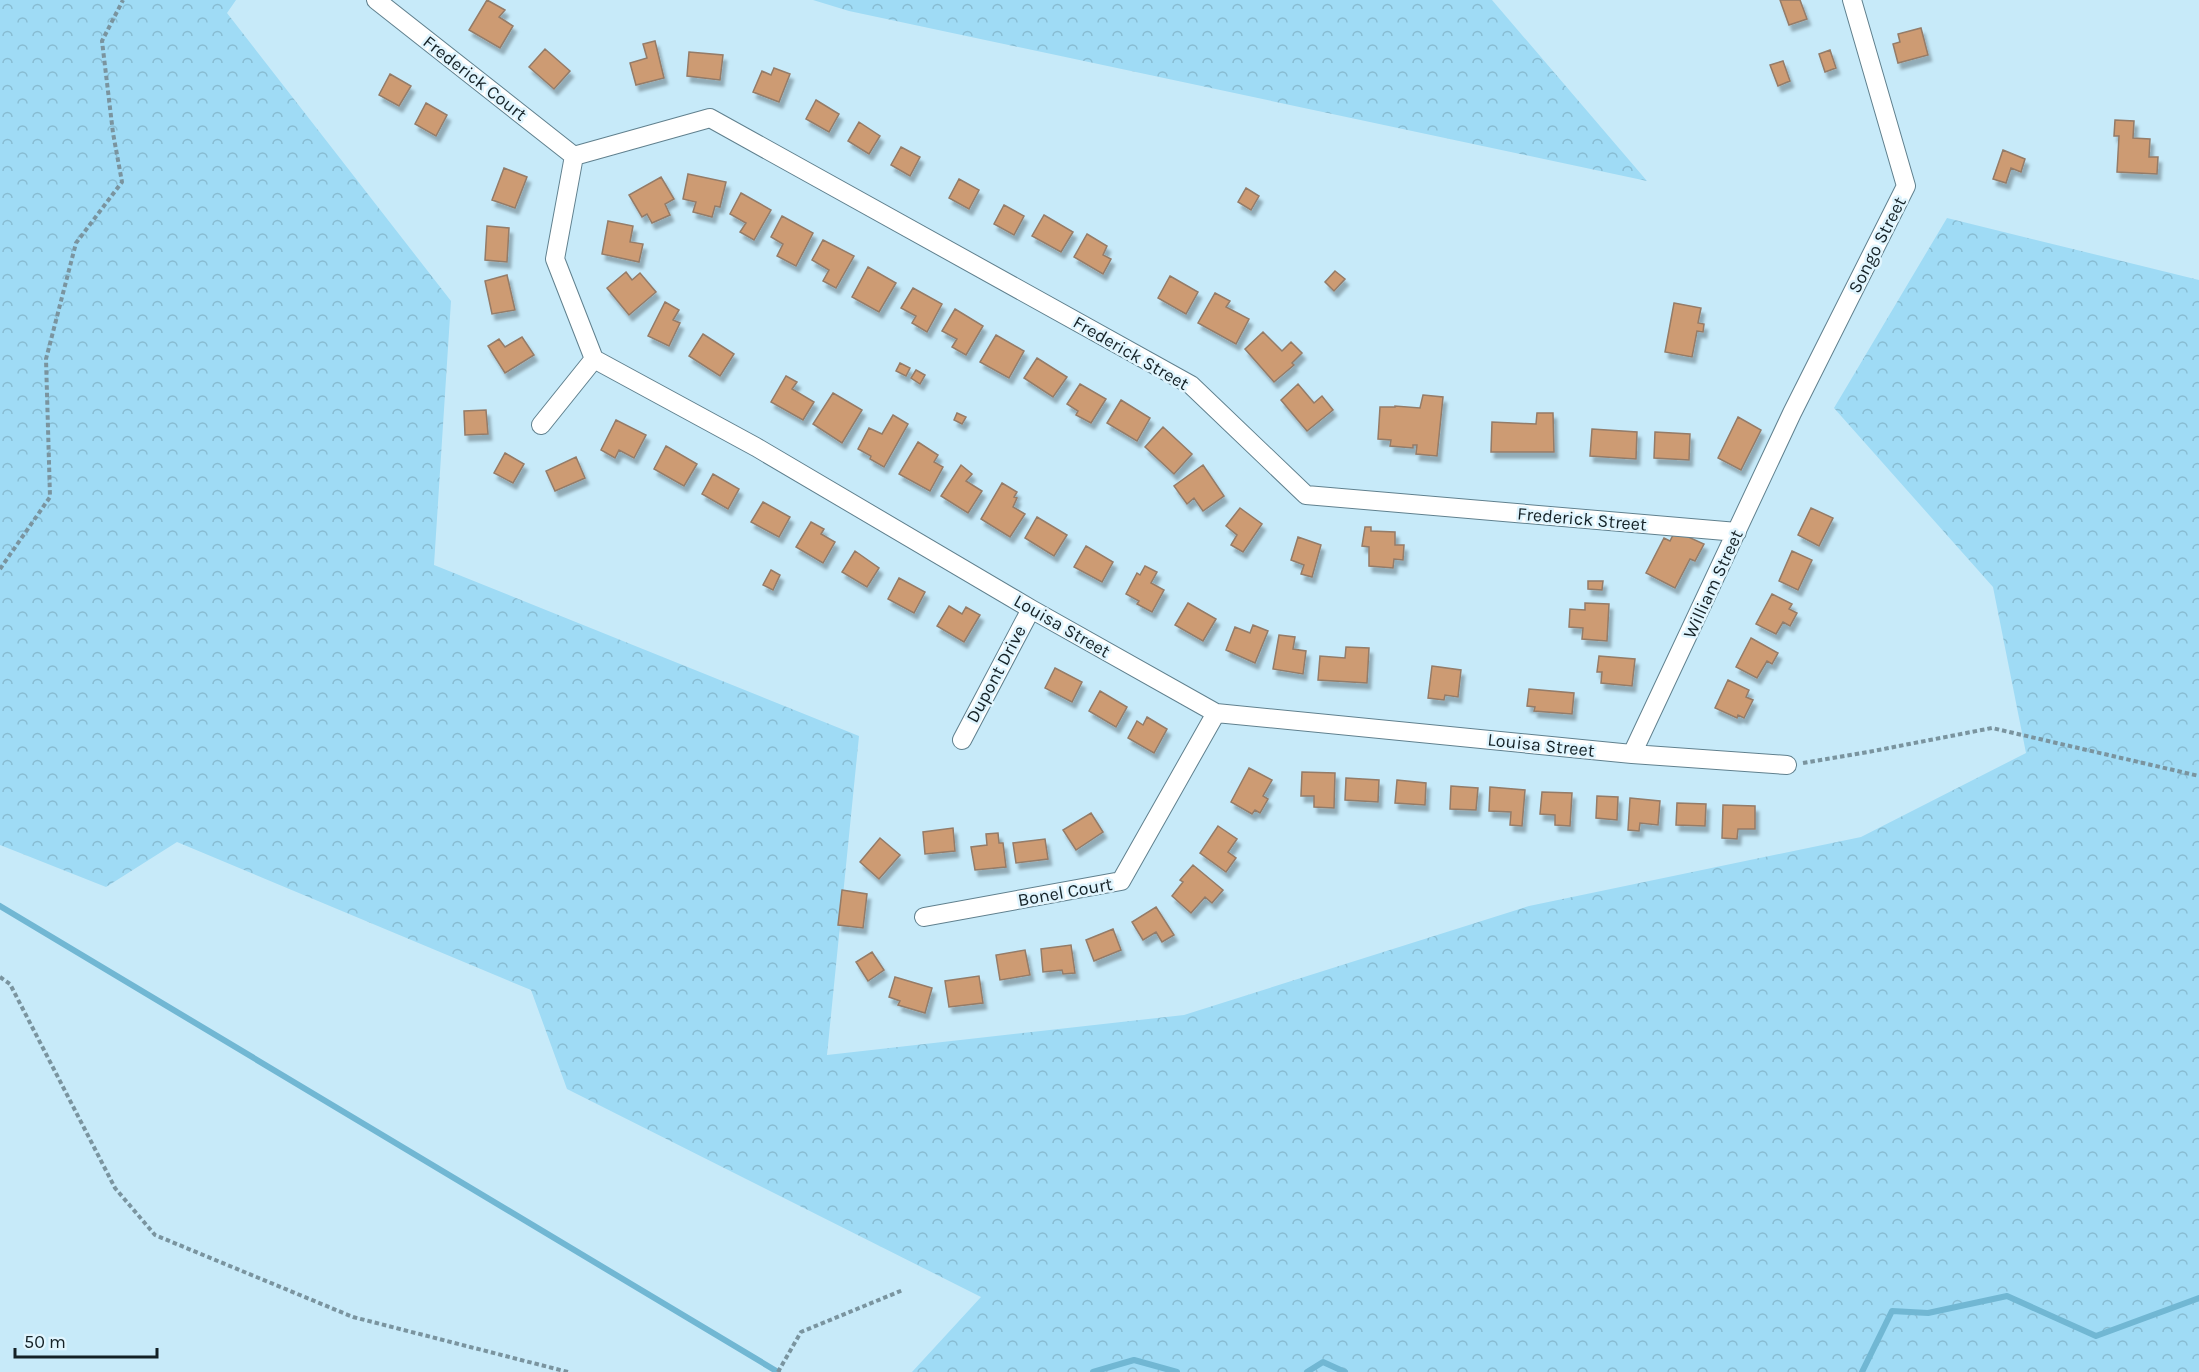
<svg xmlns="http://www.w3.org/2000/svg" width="2199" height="1372" font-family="Karla,sans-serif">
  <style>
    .forest { fill: url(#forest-crowns) }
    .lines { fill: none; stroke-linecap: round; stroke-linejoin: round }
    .stream { stroke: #71b7d3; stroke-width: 6 }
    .building { fill: #cd9b73; stroke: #947b68; stroke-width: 1.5; filter: url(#shadow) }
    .street-casing { stroke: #60808e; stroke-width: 20 }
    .path { stroke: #7a949f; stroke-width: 4; stroke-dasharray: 4.5 3; stroke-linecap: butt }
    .street { stroke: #fff; stroke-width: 18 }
    .labels { text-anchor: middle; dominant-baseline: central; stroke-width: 5; stroke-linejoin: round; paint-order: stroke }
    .street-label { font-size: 18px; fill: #142126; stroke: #e0f5fe }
  </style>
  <defs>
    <pattern id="forest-crowns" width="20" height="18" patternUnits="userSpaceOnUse" patternTransform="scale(1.5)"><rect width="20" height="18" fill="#9fdbf5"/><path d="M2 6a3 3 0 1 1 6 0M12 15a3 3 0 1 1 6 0" fill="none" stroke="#88bcd2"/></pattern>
    <filter id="shadow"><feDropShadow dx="3.5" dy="6" stdDeviation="1.5" flood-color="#0004"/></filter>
  </defs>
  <rect width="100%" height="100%" fill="#c7eaf9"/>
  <path class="forest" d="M0 0H236L227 13 451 301 434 565 859 736 827 1055 1184 1015 1529 906 1861 837 2026 753 1993 587 1834 408 1947 218 2199 280V1372H912L981 1297 567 1089 531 990 177 842 106 887 0 845Z
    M813 0H1492L1647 181 849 11Z"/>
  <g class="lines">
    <path class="stream" d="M0 906 778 1372
      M1093 1372 1134 1360 1177 1372
      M1307 1372 1323 1362 1345 1372
      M1862 1372 1892 1311 1928 1313 2007 1296 2096 1336 2199 1298"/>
  </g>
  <path class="building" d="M487 0 505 10 499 17 513 26 500 48 469 30Z
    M1780 0H1800L1807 19 1789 25Z
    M1921 28 1928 55 1898 63 1893 44 1900 42 1898 34Z
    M655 41 664 78 636 85 630 63 647 58 643 44Z
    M545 49 570 71 554 89 529 67Z
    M1830 50 1836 68 1825 72 1819 54Z
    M689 52 723 55 720 80 687 76Z
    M1783 61 1790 81 1778 86 1770 65Z
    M774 68 790 74 779 102 753 92 762 71 771 75Z
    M390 74 411 86 399 106 379 95Z
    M816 100 839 114 829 132 806 119Z
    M426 103 447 115 436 136 415 124Z
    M2115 120 2134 121 2133 138 2150 139 2149 157H2158L2157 174 2117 172 2119 136H2114Z
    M859 122 880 136 869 154 848 141Z
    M901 147 920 157 910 176 891 165Z
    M2003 150 2025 159 2021 172 2011 168 2006 183 1993 179Z
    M504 168 527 177 515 208 492 200Z
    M688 174 726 182 720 207 715 206 712 217 693 212 696 202 683 199Z
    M661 177 674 199 665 204 670 215 652 223 647 214 642 217 629 195Z
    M959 179 979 190 969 209 949 198Z
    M1246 188 1259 196 1251 210 1238 202Z
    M741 193 771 210 754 240 740 232 746 223 730 214Z
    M1004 205 1024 216 1014 235 994 224Z
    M1044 215 1073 232 1061 252 1032 236Z
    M782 216 813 233 796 266 777 256 783 244 771 237Z
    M608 221 633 226 630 242 643 244 639 262 602 254Z
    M487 226 509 228 507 262 485 260Z
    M1087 234 1107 246 1103 255 1111 259 1103 274 1074 257Z
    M823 240 854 256 836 288 823 281 829 270 812 260Z
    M868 267 896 283 879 312 852 297Z
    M1335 271 1345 279 1334 291 1325 282Z
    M626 272 632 280 640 273 656 292 629 315 607 288Z
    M507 275 515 310 492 314 485 281Z
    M1170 276 1198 292 1186 314 1158 298Z
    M913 288 942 304 927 332 912 323 916 316 901 308Z
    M1215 293 1230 301 1226 307 1249 319 1236 344 1198 323Z
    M665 302 679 310 673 320 680 323 669 346 648 336Z
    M1674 303 1701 308 1698 323 1704 324 1703 332 1697 331 1692 357 1665 352Z
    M955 309 983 326 966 355 952 347 957 339 942 331Z
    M1263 332 1282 351 1291 342 1302 353 1292 363 1294 365 1274 382 1245 349Z
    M703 334 734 354 720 376 689 356Z
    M996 335 1024 351 1009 378 980 362Z
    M522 337 534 355 505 373 488 346 499 339 505 347Z
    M1037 358 1067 377 1053 397 1024 378Z
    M900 363 910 368 906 376 896 371Z
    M916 370 925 375 920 384 911 378Z
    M786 376 797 382 792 389 814 402 803 420 771 402Z
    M1080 384 1106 399 1091 423 1076 415 1078 411 1067 404Z
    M1298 384 1314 403 1322 396 1333 410 1307 431 1281 400Z
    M833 393 862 410 842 443 813 424Z
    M1423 395 1443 397 1437 456 1416 454 1417 445H1413V448L1390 446 1391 440 1378 439 1380 407H1395V406L1420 408Z
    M1121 400 1150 418 1137 441 1107 423Z
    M486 410 488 434 465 435 464 411Z
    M957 413 966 417 962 424 954 420Z
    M1537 413H1553L1554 452H1491L1492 422 1536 424Z
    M893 415 908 424 884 467 870 459 871 456 858 449 869 428 882 434Z
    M1738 417 1761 430 1741 470 1718 458Z
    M616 420 646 435 634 458 619 450 615 458 601 450Z
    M1163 427 1192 454 1174 474 1145 447Z
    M1592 429 1637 432 1636 459 1590 456Z
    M1655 432 1690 434 1689 460 1654 458Z
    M918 442 938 455 934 462 943 467 930 491 899 474Z
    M666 446 697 464 684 486 654 469Z
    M505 453 524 464 513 483 494 473Z
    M576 457 585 478 555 491 546 471Z
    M961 465 972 474 966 481 982 491 968 513 941 496Z
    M1203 465 1224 496 1203 511 1194 498 1187 504 1174 486Z
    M713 474 739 489 728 509 702 494Z
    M1002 483 1017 492 1014 497 1017 498 1013 507 1025 514 1010 537 981 519Z
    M763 502 790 517 779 537 751 522Z
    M1240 508 1262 524 1243 552 1231 545 1237 535 1226 526Z
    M1811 508 1833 518 1819 546 1798 535Z
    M1037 517 1067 535 1054 556 1025 538Z
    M811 522 824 529 821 534 835 542 823 563 796 547Z
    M1365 527H1371V531L1395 532V545H1404L1403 560 1394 559 1393 568 1369 566V547L1362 546Z
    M1675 531 1704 544 1695 561 1690 559 1675 588 1646 573 1664 538 1670 541Z
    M1298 537 1321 545 1312 577 1301 574 1304 565 1291 560Z
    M1086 546 1113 562 1102 582 1074 567Z
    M855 551 879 568 867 587 842 572Z
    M1792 551 1812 560 1798 590 1779 581Z
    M1145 566 1157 572 1151 583 1164 590 1152 612 1137 604 1139 601 1126 594 1137 573 1140 575Z
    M771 570 780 575 773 590 763 585Z
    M899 578 925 592 914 613 888 599Z
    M1588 581H1603L1602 590 1588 589Z
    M1772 594 1792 604 1789 609 1797 613 1790 626 1783 622 1776 634 1756 624Z
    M1188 603 1216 619 1203 641 1175 625Z
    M1585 603 1609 604 1607 641 1582 639 1583 628 1569 627 1570 609 1585 610Z
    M949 606 962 614 966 607 980 615 964 642 937 626Z
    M1253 625 1268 631 1255 663 1226 650 1235 627 1250 633Z
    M1279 635 1295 637 1293 649 1306 651 1303 674 1273 669Z
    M1751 638 1778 653 1772 664 1767 661 1757 678 1736 667Z
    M1346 647 1369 648 1367 683 1318 680 1320 656 1345 658Z
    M1599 656 1635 659 1632 686 1601 683 1602 672H1597Z
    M1432 666 1461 670 1458 697 1445 695 1444 700 1428 698Z
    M1055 668 1082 682 1072 702 1045 688Z
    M1728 680 1749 690 1746 697 1753 700 1744 718 1738 715 1737 718 1715 708Z
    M1529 689 1574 693 1572 714 1534 711 1535 707 1527 706Z
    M1100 691 1127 707 1116 727 1089 711Z
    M1147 717 1167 729 1154 753 1128 738 1137 721 1143 725Z
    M1249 768 1272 780 1263 796 1268 799 1260 813 1255 810 1252 814 1231 802Z
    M1302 772 1335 773 1334 808 1314 807V796H1301Z
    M1346 778 1379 780 1378 802 1345 800Z
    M1397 780 1426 783 1425 805 1395 803Z
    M1451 786 1478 788 1476 810 1450 809Z
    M1490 787 1525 790 1522 826 1510 825 1511 812 1489 811Z
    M1542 792 1572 793 1570 826 1555 825V815L1540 814Z
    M1597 796 1618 797 1617 820 1596 818Z
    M1630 798 1660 801 1658 825 1640 823 1639 831 1628 830Z
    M1677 803 1706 804 1705 826 1676 825Z
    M1723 805 1755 806V829H1738L1737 839 1722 838Z
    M1091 813 1103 832 1076 850 1063 830Z
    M1218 826 1237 839 1228 852 1236 858 1226 872 1200 853Z
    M953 828 955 851 925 854 923 832Z
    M998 833 999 843H1003L1006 867 975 870 971 847 987 845 986 834Z
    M880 838 900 855 879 879 860 862Z
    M1045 839 1048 859 1016 863 1013 843Z
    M1193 865 1223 890 1212 903 1205 897 1191 913 1172 896 1183 882 1180 880Z
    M842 890 867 894 863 928 838 925Z
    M1156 907 1174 935 1162 942 1156 932 1143 940 1132 922Z
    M1113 929 1121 950 1094 961 1086 940Z
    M1071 945 1075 973 1063 974 1062 970 1043 972 1041 949Z
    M1025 950 1030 975 1000 980 996 955Z
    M872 952 884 970 868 981 856 962Z
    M979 976 983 1003 949 1007 945 981Z
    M895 977 932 988 925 1013 898 1005 900 1001 889 997Z"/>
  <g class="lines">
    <g class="street-casing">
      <path id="street" d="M376 0 574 156
        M574 156 555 259 594 359 756 447 1031 609 1216 713 1632 754 1787 765
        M574 156 710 118 1191 385 1306 495 1737 532
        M541 425 594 359
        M962 740 1031 609
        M1632 754 1792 413 1906 186 1852 0
        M924 917 1121 881 1216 713"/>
    </g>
    <path class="path" d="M0 569 50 497 46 359 76 243 122 182 113 133 102 41 123 0
      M1803 763 1868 752 1992 728 2199 776
      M0 977 10 984 115 1188 155 1235 353 1317 568 1372
      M778 1372 801 1332 903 1290"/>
    <use href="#street" class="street"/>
  </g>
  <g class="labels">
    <g class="street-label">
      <text transform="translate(475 78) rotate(38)">Frederick Court</text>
      <text transform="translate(1877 245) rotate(-63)">Songo Street</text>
      <text transform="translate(1131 353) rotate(30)">Frederick Street</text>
      <text transform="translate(1582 519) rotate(5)">Frederick Street</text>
      <text transform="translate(1713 584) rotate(-65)">William Street</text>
      <text transform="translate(1062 626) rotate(30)">Louisa Street</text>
      <text transform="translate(996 674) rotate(-62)">Dupont Drive</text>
      <text transform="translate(1541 745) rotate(6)">Louisa Street</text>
      <text transform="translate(1065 892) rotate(-10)">Bonel Court</text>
    </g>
  </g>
  <path d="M15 1348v9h142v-9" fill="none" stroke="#142126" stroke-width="3"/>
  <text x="24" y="1348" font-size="18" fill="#142126" stroke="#e0f5fe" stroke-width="4.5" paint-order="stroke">50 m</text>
</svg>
